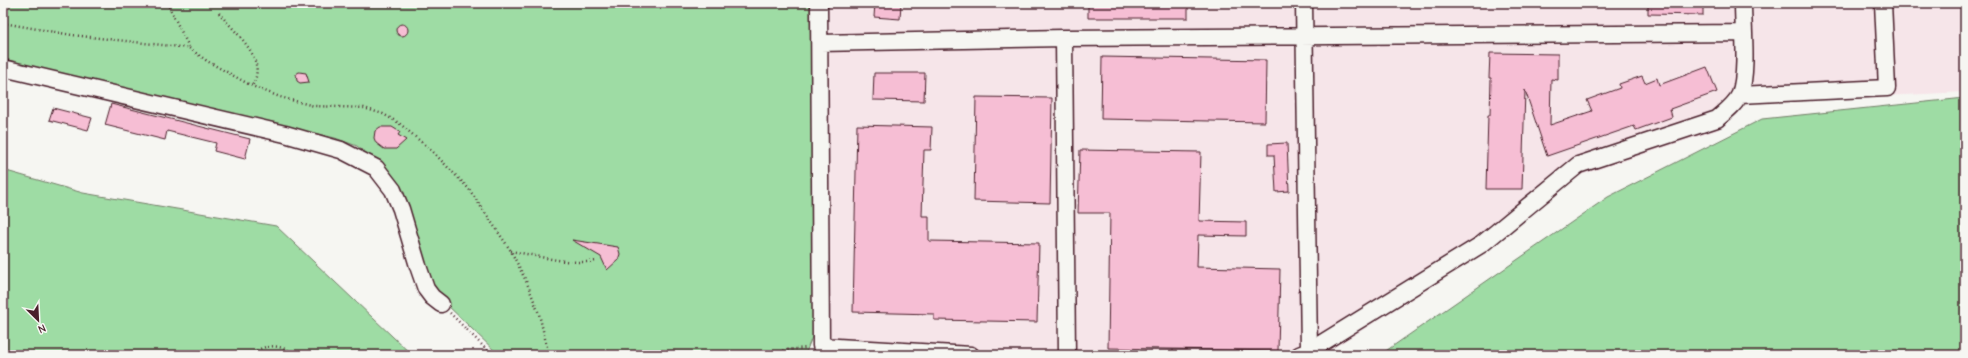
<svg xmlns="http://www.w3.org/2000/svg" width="1968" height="358" font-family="'Comic Neue',sans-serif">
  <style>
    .built { fill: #f6e5e9 }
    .green { fill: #9edca4; stroke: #747e68 }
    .building { fill: #f6bed4; stroke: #4a1f2b }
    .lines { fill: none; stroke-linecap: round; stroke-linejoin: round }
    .minor-casing { stroke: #4a1f2b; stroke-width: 19 }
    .path { stroke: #4a1f2b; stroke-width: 2.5; stroke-dasharray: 1 3; stroke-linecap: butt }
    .minor { stroke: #f6f6f2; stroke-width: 16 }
  </style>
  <rect width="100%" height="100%" fill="#f6f6f2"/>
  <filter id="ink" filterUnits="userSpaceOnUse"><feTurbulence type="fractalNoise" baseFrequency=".025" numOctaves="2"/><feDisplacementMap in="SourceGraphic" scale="8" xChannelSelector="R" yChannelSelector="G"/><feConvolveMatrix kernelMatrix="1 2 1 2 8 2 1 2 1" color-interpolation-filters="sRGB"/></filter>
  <g filter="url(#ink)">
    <path class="built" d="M810 3H1965V92L1743 103 1731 120 1717 130 1578 176 1487 252 1322 355H816L814 332Z"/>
    <path class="green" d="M3 3H810L815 329 805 355H499L443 301 432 284 385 169 357 146 335 138 3 60Z
      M1965 98V355H1380L1608 197 1762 119Z
      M3 170 83 193 276 226 412 355H3Z"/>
    <path class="building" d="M875 3H901L900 19 874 17Z
      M1088 3H1188V18H1088Z
      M1648 3H1703V15L1648 14Z
      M396 30a6 6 0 1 1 12 0a6 6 0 1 1-12 0Z
      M1490 53 1558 54V80L1551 79 1550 125 1592 111 1587 100 1620 88 1619 84 1642 76 1645 83 1657 78 1659 85 1707 67 1717 92 1670 109 1672 117 1636 130 1634 126 1547 156 1525 90 1522 189H1486L1488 115H1490L1491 78H1489Z
      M1102 57 1266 60 1265 122 1101 119Z
      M299 72 306 73 309 82 300 83 297 81 296 74Z
      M874 73H925L924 101 873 100Z
      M976 97 1052 98 1050 203 974 201Z
      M111 104 250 139 245 159 214 151 216 143 167 131 165 140 105 125Z
      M53 108 92 118 88 130 49 120Z
      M857 125 932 127 931 150H924L922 216H929V241L1039 243 1037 322 934 320V314L853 312Z
      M380 127H392L400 132 398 135 406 140 396 149H384L376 143 374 138 375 131Z
      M1287 143 1289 191 1276 192 1274 155H1268V144Z
      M1080 150 1201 152 1199 221 1246 222V236L1198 235 1197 267 1280 269 1278 351 1108 348 1110 213H1078Z
      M572 240 618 247 620 254 618 260 607 270 601 257Z"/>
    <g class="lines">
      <g class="minor-casing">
        <path id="minor" d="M819 3 821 346 971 355
          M1304 3 1309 351 1307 355
          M1064 38 1067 355
          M820 43 1064 38 1744 33
          M3 68 285 134 341 150 376 168 393 190 401 209 418 266 426 289 432 297 441 304
          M1740 95 1887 88 1883 3
          M1299 355 1309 351 1482 244 1578 165 1717 119C1725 112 1736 104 1740 94 1748 72 1743 28 1743 3"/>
      </g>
      <path class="path" d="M167 3 189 47
        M219 13C235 33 269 59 252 86
        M3 23 72 35 189 48 207 61 252 86 280 97 314 106 364 108 383 114 399 123 433 152 469 189 511 251 527 283 539 314 549 355
        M511 251C539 256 568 265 597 261
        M450 313 492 355
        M250 355C265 343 280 344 296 355
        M777 355 785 350 807 348"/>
      <use href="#minor" class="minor"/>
    </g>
  </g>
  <rect width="1968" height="358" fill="none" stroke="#f6f6f2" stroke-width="16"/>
  <rect x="8" y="8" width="1952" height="342" fill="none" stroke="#4a1f2b" stroke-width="1.5" filter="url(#ink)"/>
  <g transform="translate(38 320) rotate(156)" stroke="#f6f6f2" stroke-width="3" paint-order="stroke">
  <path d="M0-3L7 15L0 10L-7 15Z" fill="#4a1f2b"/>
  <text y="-6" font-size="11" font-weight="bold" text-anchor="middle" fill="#4a1f2b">N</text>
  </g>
</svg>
